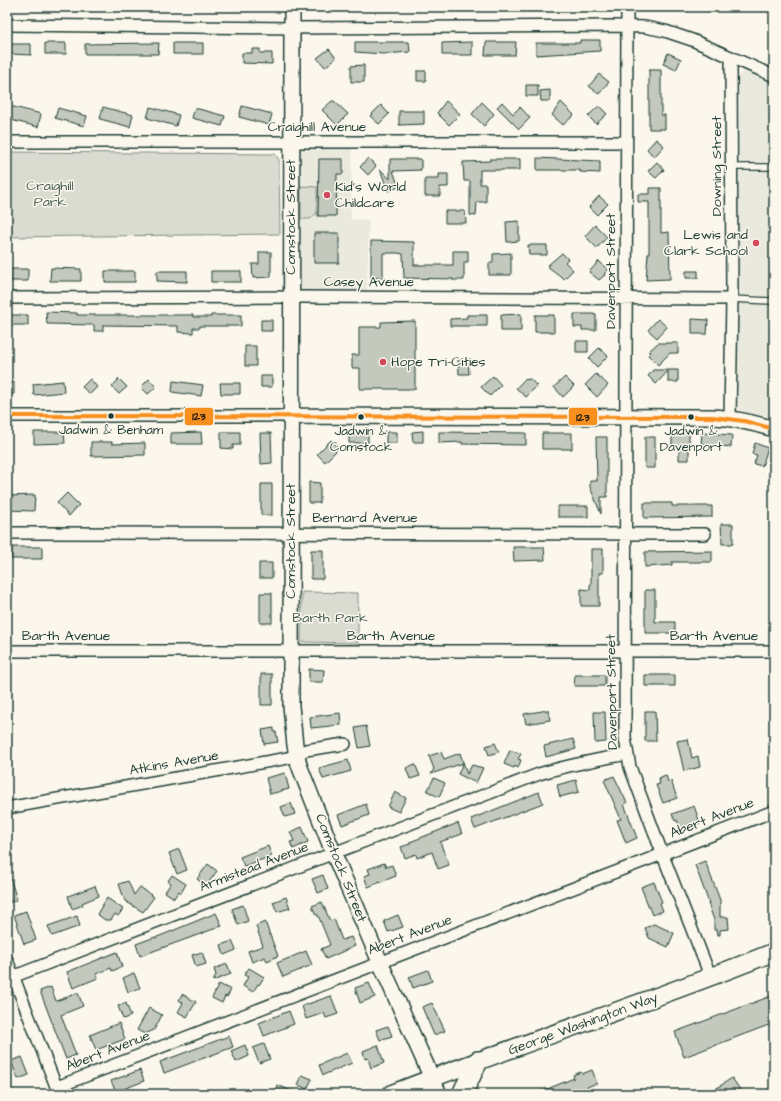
<svg xmlns="http://www.w3.org/2000/svg" width="781" height="1101" font-family="'Architects Daughter',sans-serif">
  <style>
    .built { fill: #eae9de }
    .green { fill: #dbdcd1; stroke: #7d8c82 }
    .building { fill: #c4c9be; stroke: #1f3d34 }
    .lines { fill: none; stroke-linecap: round; stroke-linejoin: round }
    .lane-casing { stroke: #1f3d34; stroke-width: 8 }
    .street-casing { stroke: #1f3d34; stroke-width: 14 }
    .secondary-casing { stroke: #1f3d34; stroke-width: 18 }
    .primary-casing { stroke: #1f3d34; stroke-width: 20 }
    .highway-casing { stroke: #1f3d34; stroke-width: 22 }
    .lane { stroke: #fbf7ec; stroke-width: 5.5 }
    .street { stroke: #fbf7ec; stroke-width: 11 }
    .secondary { stroke: #fbf7ec; stroke-width: 15 }
    .primary { stroke: #fbf7ec; stroke-width: 17 }
    .highway { stroke: #fbf7ec; stroke-width: 19 }
    .bus-1-casing { stroke: #fbf7ec; stroke-width: 7 }
    .bus-1 { stroke: #f78f1e; stroke-width: 4 }
    .poi-dot { fill: #d1495b; stroke: #fbf7ec; stroke-width: 1.5 }
    .bus-dot { fill: #1f3d34; stroke: #fbf7ec; stroke-width: 1.5 }
    .labels { text-anchor: middle; dominant-baseline: central; stroke-width: 3; stroke-linejoin: round; paint-order: stroke }
    .bus-label { font-size: 13px; fill: #1f3d34; stroke: #fbf7ec }
    .street-label { font-size: 14px; fill: #1f3d34; stroke: #fbf7ec }
    .park-label { font-size: 14px; fill: #455d53; stroke: #fbf7ec }
    .poi-label { font-size: 14px; fill: #1f3d34; stroke: #fbf7ec; text-anchor: start }
    .line-badge { stroke: #fbf7ec; stroke-width: 1.5 }
    .pale-badge-label { font-size: 11px; text-anchor: middle; font-weight: bold; fill: #111 }
  </style>
  <rect width="100%" height="100%" fill="#fbf7ec"/>
  <filter id="ink" filterUnits="userSpaceOnUse"><feTurbulence type="fractalNoise" baseFrequency=".025" numOctaves="2"/><feDisplacementMap in="SourceGraphic" scale="8" xChannelSelector="R" yChannelSelector="G"/><feConvolveMatrix kernelMatrix="1 2 1 2 8 2 1 2 1" color-interpolation-filters="sRGB"/></filter>
  <g filter="url(#ink)">
    <path class="built" d="M745 70H750L774 81V421L742 411 739 409 738 404 739 83V76Z
      M298 147 352 148 351 219 369 220 367 293 298 292Z"/>
    <path class="green" d="M7 152 275 154 279 160 280 234 7 237Z
      M301 186 317 187V213L310 219H301Z
      M302 592 358 593V643L301 642Z"/>
    <path class="building" d="M580 40H600V51L536 55V43H580Z
      M355 42H409L410 52 384 54 355 52Z
      M472 42V55H442V43Z
      M486 42H516L515 55H485Z
      M45 43H66V54H45Z
      M159 43 158 54H85V44Z
      M173 43H203V54H173Z
      M10 44H31V55L10 54Z
      M252 49H260V53H272V64L242 63V53H252Z
      M329 49 336 58 325 67 317 58Z
      M668 53 681 59 676 70 663 64Z
      M364 65V82H351V66Z
      M649 70H661V115H665V129H649Z
      M417 71H426V81H417Z
      M599 74 609 82 599 94 589 86Z
      M526 85H538V96H526Z
      M550 90V101H541L540 91Z
      M332 101H334L348 114 337 125 322 110Z
      M446 101 460 114 449 125 437 113Z
      M482 102 494 114 484 126 472 114Z
      M502 102 513 114 520 107 530 118 519 129 497 107Z
      M561 102 574 115 563 125 552 115Z
      M381 105 389 114 379 124 370 116Z
      M10 106 41 114 38 127 7 119Z
      M242 106 272 114 269 125 239 117Z
      M599 106 607 114 596 124 588 116Z
      M103 107 133 115 130 127 100 119Z
      M150 107 179 115 176 126 147 118Z
      M58 108 87 116 84 126 55 118Z
      M195 108 225 116 222 126 192 118Z
      M399 111H424V124L399 125Z
      M656 139 664 146 654 157 647 149Z
      M368 158 376 166 368 175 360 167Z
      M537 158 600 161V173L580 172V170H537Z
      M319 159H343V174H337L336 216H318Z
      M390 159H421V170L393 171 399 187 388 191 380 169 390 179Z
      M490 159H520V170H480V184H486V202H477L476 216 470 215V181H464L463 162 490 161Z
      M657 162 664 170 656 178 648 171Z
      M439 174H448V187H440V196H425V179H439Z
      M650 188H661V233L669 232 670 279 646 280 648 254H649V202H638V194H650Z
      M599 196 608 204 597 215 589 207Z
      M445 211H465L466 223H445Z
      M519 221V241L507 242 506 222Z
      M595 225 607 237 597 248 585 236Z
      M314 233H339V263H314Z
      M371 241 414 242V265H453V251H468V262H464V280H452L453 279 404 278 403 254 398 253H383V278H371Z
      M528 245H547V255H529Z
      M259 252H271V277L253 278 252 264H259Z
      M511 253V275H489V263H493V254Z
      M562 253 568 259 565 262 573 270 564 279 547 266Z
      M599 261 608 270 604 274 605 275 599 280 589 272Z
      M51 268 81 269V281H50Z
      M7 269H28V281H7Z
      M105 271H135V282H105Z
      M157 271H187V282L157 281Z
      M211 271H241V282H211Z
      M686 271H698V278H686Z
      M46 312 77 313V315H193V317H211V315H241V326H200V328H193V333L178 332V326L103 325V331H94V325L47 324Z
      M521 314V331H501V315Z
      M574 314H594V315H596V330H582V327H574Z
      M7 315H28V325H7Z
      M467 315H487V326H450V319L467 318Z
      M535 315H554V332H535Z
      M658 319 667 327 657 338 648 330Z
      M692 319 708 320 707 334H692Z
      M261 320H272V331H261Z
      M415 321V389H360V368H352V355H359V327H381V322Z
      M576 341H588V352H576Z
      M658 343H678V353H670L658 365 648 355 651 352 649 351Z
      M245 346H256V366H245Z
      M599 348 608 356 597 367 589 358Z
      M458 359H468L469 374H459Z
      M653 370H678V382H668V371L656 384 648 376Z
      M596 374 608 385 597 397 585 385Z
      M261 376H272V387H261Z
      M493 376 501 385 490 396 481 387Z
      M565 377 574 386 563 397 554 387Z
      M90 379 97 387 90 394 82 387Z
      M119 379 127 387 119 394 112 387Z
      M149 379 156 387 148 394 141 387Z
      M530 379 537 386 526 397 516 388 524 380Z
      M63 381 64 392 34 395 33 384Z
      M173 381 203 385 201 396 172 392Z
      M7 382H14V394H7Z
      M220 383H240V394H221Z
      M349 431H368V443H349Z
      M423 431V442H413L412 432Z
      M34 432H64L65 443 34 444Z
      M201 432 202 444H171V433Z
      M221 432H240V445H233V449L221 448Z
      M386 432H397V443H386Z
      M439 432 526 433V445L462 444V442L439 443Z
      M672 432H689V460H679V449H674V444H672Z
      M260 433H271L272 463 261 464Z
      M542 433H572V449H542Z
      M702 433 732 435 731 447 701 444Z
      M596 437H607V497H601V514L590 487V481H597Z
      M645 437H655V468H645Z
      M331 440 339 448 325 462 317 454Z
      M91 442H112V444L145 443V455L91 456Z
      M755 443 768 448 762 466 754 464 757 455 752 454Z
      M309 482 320 483V503H309Z
      M261 484H272V515H261Z
      M67 493 79 505 69 516 57 503Z
      M35 495 34 511 7 510V496Z
      M644 503H672V506H712V517L644 518Z
      M558 506H588V517H558Z
      M721 524H733V544H722Z
      M12 547H42V559H11Z
      M513 547H544L545 560 514 561Z
      M591 549H603V573H599V606H581V589L590 590V585H591Z
      M311 550H323V579H311Z
      M712 551V562H672V565L645 567V552Z
      M259 563H272V578H259Z
      M645 590H655V622H675V633H645Z
      M260 593H272V623H260Z
      M309 669 324 670 323 682H309Z
      M261 674H272V705H261Z
      M575 675H605V686H574Z
      M645 675H675V686H645Z
      M548 710 550 720 526 724 524 714Z
      M645 711H655L656 741H645Z
      M594 712H605L606 742 595 743Z
      M340 713 341 725 311 728 310 717Z
      M366 726 370 746 359 748 355 728Z
      M274 728V732H276L278 742 264 744 262 730Z
      M573 739 576 749 546 757 544 746Z
      M688 739 692 758 698 756 700 767 684 771 677 741Z
      M495 743 499 752 489 755 486 746Z
      M510 750 521 754 518 759 521 760 518 768 515 766 514 768 504 764Z
      M441 752 444 759 460 753 467 774 472 765 483 768 476 783 458 774 463 763 431 774 434 769 429 756Z
      M348 760 351 771 323 779 319 768Z
      M415 764 420 776 410 779 406 768Z
      M285 773 289 789 270 794 266 778Z
      M666 775 668 782 671 781 677 798 663 803 656 785 660 784 658 778Z
      M614 776 627 803 624 804 637 838 626 843 617 820 621 819 604 780Z
      M434 778 445 783 439 797 427 791Z
      M576 780 579 792 560 797 557 785Z
      M395 792 406 798 399 812 388 807Z
      M539 792 543 803 475 829 471 819Z
      M291 803 295 814 285 817 281 807Z
      M366 804 369 815 342 825 338 815Z
      M694 806 700 823 681 831 677 820 675 821 672 814Z
      M458 823 462 834 440 842 449 865 438 869 432 852 417 858 416 854 405 858 401 847 410 844V842Z
      M302 827 308 842 293 849 290 842 294 841 290 832Z
      M268 846 272 856 244 866 240 857Z
      M179 849 187 870 177 874 169 853Z
      M705 861 720 900V917H728L729 929 720 930V935H718L717 930H714V920L708 903H709L695 865Z
      M384 863 386 867 392 865 396 876 368 887 364 876 370 874 368 869Z
      M208 864 217 871 206 886 197 879Z
      M7 874H9L17 900 7 903Z
      M172 875 186 884 181 893 179 891 174 898 165 892 171 883 168 881Z
      M323 875 328 889 318 893 312 879Z
      M128 881 134 895 140 887 154 897 143 912 125 901 119 884Z
      M654 882 662 902 660 903 663 911 652 915 641 887Z
      M95 886 99 896 82 903 83 905 72 909 68 896Z
      M286 897 290 908 277 912 273 902Z
      M107 898 123 909 118 916 115 914 111 920H105L97 914Z
      M322 902 330 921 334 919 342 940 351 937 355 946 326 959 321 949 330 945 318 915H316L312 906Z
      M243 905 248 921 238 925 232 909Z
      M26 911 36 940 24 944 14 915Z
      M216 913 222 926 140 956 136 944 155 937V938Z
      M398 915 403 927 388 932 384 921Z
      M77 916 80 926 52 936 48 926Z
      M265 922 278 956 267 961 265 957 252 962 248 951 263 946 256 926Z
      M654 924 674 933 668 947 649 938 645 928Z
      M232 941 236 950 224 955 221 945Z
      M306 951 312 965 283 977 277 963Z
      M117 952 122 967 112 971 111 968 96 974 98 978 73 988 67 972Z
      M202 952 206 964 196 967 192 955Z
      M227 964 231 974 213 981 216 975 214 969Z
      M249 968 264 977 259 985 258 984 253 992 243 986 248 977 244 975Z
      M428 970 432 981 413 988 409 977Z
      M134 973 140 988 128 992 123 978Z
      M369 983 375 997 360 1003 355 988Z
      M219 984 231 990 227 997 225 996 222 1003 212 998Z
      M51 987 56 1001 78 993 83 1006 61 1015 76 1055 66 1059 40 991Z
      M182 994 196 1002 187 1017 178 1012 183 1003 179 1000Z
      M774 995V1023L684 1057 675 1032Z
      M331 996 338 1014 326 1018 324 1013 306 1019 302 1006Z
      M126 1003 131 1016 123 1019 118 1006Z
      M432 1003 445 1031 434 1035 422 1007Z
      M149 1008 162 1015 154 1030 145 1034 137 1030Z
      M289 1011 294 1024 264 1036 259 1023Z
      M119 1023 125 1039 96 1050 90 1035Z
      M388 1026 392 1036 380 1040 376 1030Z
      M229 1036 233 1047 164 1073 160 1062Z
      M264 1044 270 1059 259 1063 253 1048Z
      M245 1045 249 1056 236 1062 231 1051Z
      M378 1045 384 1063 371 1068 368 1058 365 1059 363 1051Z
      M347 1053 352 1063 323 1075 319 1065Z
      M22 1057 29 1075 18 1079 11 1061Z
      M140 1070 144 1081 116 1092 111 1081Z
      M592 1070 597 1083 587 1087 590 1094H535L574 1078 573 1075 581 1072 582 1074Z
      M302 1075 312 1079 307 1089 298 1085Z
      M732 1078 743 1094H708Z
      M278 1085 298 1094H274Z"/>
    <g class="lines">
      <g class="lane-casing">
        <path id="lane" d="M732 167H774
          M732 299 771 301 774 299"/>
      </g>
      <g class="street-casing">
        <path id="street" d="M627 7 625 738 630 767 662 853 711 978
          M7 25 292 28 617 26 645 27 665 31 692 40 774 76
          M7 142H626
          M7 298 301 297 732 299
          M7 416H291
          M730 418 732 299 731 57
          M7 533 705 534
          M7 651H774
          M7 808 288 758 306 750 345 744
          M7 960 59 1094
          M7 979 539 774C568 765 597 760 627 754
          M57 1087 774 811"/>
      </g>
      <g class="secondary-casing">
        <path id="secondary" d="M292 7 291 706 295 745 299 765 333 852 380 962 439 1094
          M291 416 713 417C734 418 754 423 774 429"/>
      </g>
      <g class="primary-casing">
        <path id="primary" d="M391 1094C518 1044 648 1003 774 952"/>
      </g>
      <g class="highway-casing">
        <path id="highway" d="M462 1094 478 1061"/>
      </g>
      <use href="#lane" class="lane"/>
      <use href="#street" class="street"/>
      <use href="#secondary" class="secondary"/>
      <use href="#primary" class="primary"/>
      <use href="#highway" class="highway"/>
      <g class="bus-1-casing">
        <path id="bus-1" d="M7 416 713 417 744 421 774 429"/>
      </g>
      <use href="#bus-1" class="bus-1"/>
    </g>
  </g>
  <g class="poi-dot">
    <circle cx="327" cy="195" r="4"/>
    <circle cx="756" cy="243" r="4"/>
    <circle cx="383" cy="362" r="4"/>
  </g>
  <g class="bus-dot">
    <circle cx="111" cy="416" r="3.5"/>
    <circle cx="361" cy="417" r="3.5"/>
    <circle cx="691" cy="417" r="3.5"/>
  </g>
  <g class="labels">
    <g class="bus-label">
      <text x="111" y="430">Jadwin &amp; Benham</text>
      <text x="361" y="431">Jadwin &amp;<tspan x="361" dy="16">Comstock</tspan></text>
      <text x="691" y="431">Jadwin &amp;<tspan x="691" dy="16">Davenport</tspan></text>
    </g>
    <g class="street-label">
      <text x="317" y="127">Craighill Avenue</text>
      <text transform="translate(717 166) rotate(-90)">Downing Street</text>
      <text transform="translate(291 217) rotate(-90)">Comstock Street</text>
      <text transform="translate(611 271) rotate(-90)">Davenport Street</text>
      <text x="369" y="282">Casey Avenue</text>
      <text x="365" y="518">Bernard Avenue</text>
      <text transform="translate(291 541) rotate(-90)">Comstock Street</text>
      <text x="66" y="636">Barth Avenue</text>
      <text x="391" y="636">Barth Avenue</text>
      <text x="714" y="636">Barth Avenue</text>
      <text transform="translate(612 692) rotate(-91)">Davenport Street</text>
      <text transform="translate(174 763) rotate(-10)">Atkins Avenue</text>
      <text transform="translate(712 818) rotate(-21)">Abert Avenue</text>
      <text transform="translate(254 867) rotate(-21)">Armistead Avenue</text>
      <text transform="translate(341 868) rotate(68)">Comstock Street</text>
      <text transform="translate(410 935) rotate(-21)">Abert Avenue</text>
      <text transform="translate(583 1024) rotate(-20)">George Washington Way</text>
      <text transform="translate(108 1051) rotate(-21)">Abert Avenue</text>
    </g>
    <g class="park-label">
      <text x="50" y="186">Craighill<tspan x="50" dy="16">Park</tspan></text>
      <text x="330" y="618">Barth Park</text>
    </g>
    <g class="poi-label">
      <text x="335" y="187">Kid's World<tspan x="335" dy="16">Childcare</tspan></text>
      <text x="748" y="235" text-anchor="end">Lewis and<tspan x="748" dy="16">Clark School</tspan></text>
      <text x="391" y="362">Hope Tri-Cities</text>
    </g>
  </g>
  <g class="line-badge">
    <rect x="184" y="407" width="30" height="19" rx="4" fill="#f78f1e"/>
    <rect x="568" y="407" width="30" height="19" rx="4" fill="#f78f1e"/>
  </g>
  <g class="pale-badge-label">
    <text x="199" y="420">123</text>
    <text x="583" y="421">123</text>
  </g>
  <rect width="781" height="1101" fill="none" stroke="#fbf7ec" stroke-width="24"/>
  <rect x="12" y="12" width="757" height="1077" fill="none" stroke="#1f3d34" stroke-width="1.5" filter="url(#ink)"/>
</svg>
